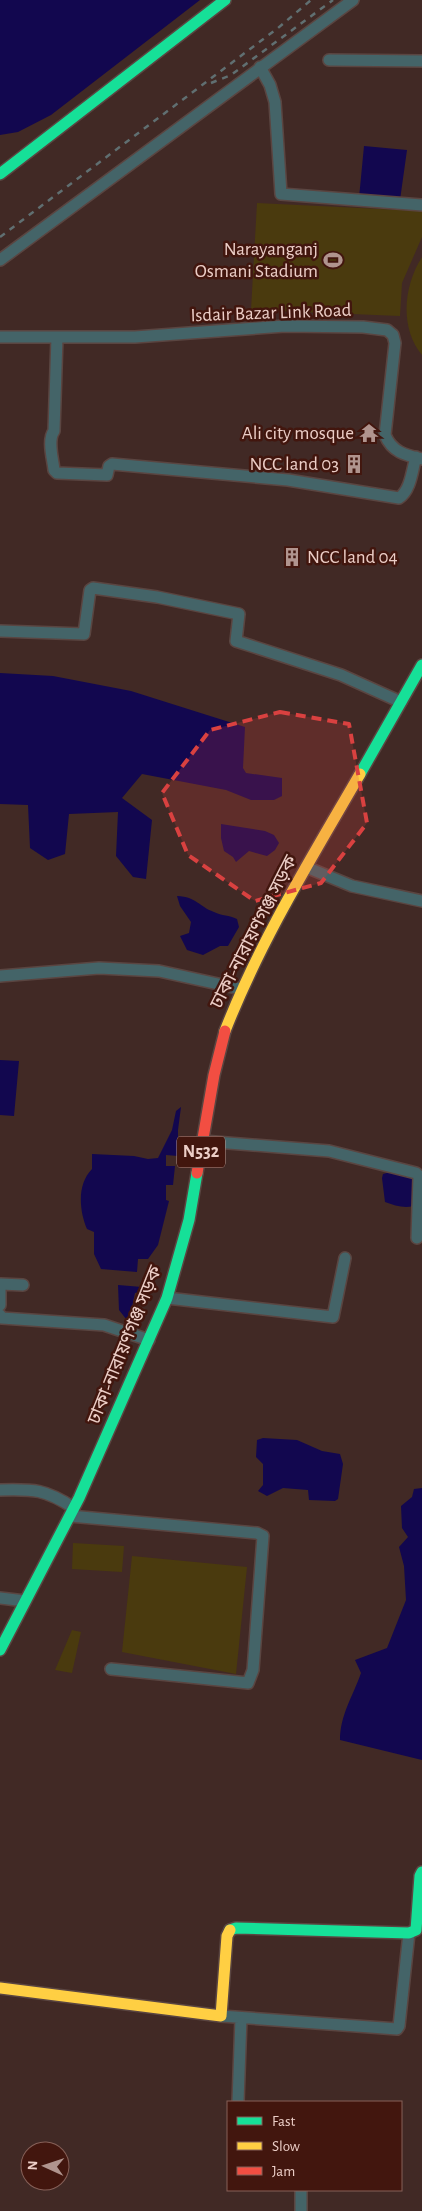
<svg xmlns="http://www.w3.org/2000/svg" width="422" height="2211" font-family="'Alegreya Sans','Noto Sans Bengali',sans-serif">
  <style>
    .green { fill: #4a3a0e }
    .water { fill: #12074f }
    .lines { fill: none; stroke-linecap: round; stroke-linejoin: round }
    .street-casing { stroke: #5a4541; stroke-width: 14 }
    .fast-casing { stroke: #5a4541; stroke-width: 14 }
    .slow-casing { stroke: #5a4541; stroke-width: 14 }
    .jam-casing { stroke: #5a4541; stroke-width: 14 }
    .street { stroke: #446468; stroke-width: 11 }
    .fast { stroke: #16e098; stroke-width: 11 }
    .slow { stroke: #ffcf43; stroke-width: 11 }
    .jam { stroke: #f24e42; stroke-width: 11 }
    .rail { stroke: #606f71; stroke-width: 2.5; stroke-dasharray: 6 6; stroke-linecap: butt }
    .marked { fill: #d94140; fill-opacity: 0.2; stroke: #d94140; stroke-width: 4; stroke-dasharray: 10 6; stroke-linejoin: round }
    .labels { text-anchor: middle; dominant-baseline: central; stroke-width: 5; stroke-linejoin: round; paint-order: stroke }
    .shield { fill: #42160e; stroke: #b99790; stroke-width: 1 }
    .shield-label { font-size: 18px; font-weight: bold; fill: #eccec7 }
    .poi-label { font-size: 19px; fill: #eccec7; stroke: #42160e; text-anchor: end }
    .street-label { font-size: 19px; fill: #eccec7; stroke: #42160e }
  </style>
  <rect width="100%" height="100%" fill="#412925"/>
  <path class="green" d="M257 203 422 211V237L402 283 400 316 251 310Z
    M422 257V355C399 327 404 285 422 257Z
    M73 1543 124 1546 122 1572 72 1569Z
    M132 1556 247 1567 236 1674 122 1652Z
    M72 1630 81 1632 72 1673 55 1670Z"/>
  <path class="water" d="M0 0H200L51 115 18 132 0 135Z
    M364 146 407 150 400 200 359 198Z
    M0 673 53 676 131 691 245 727 243 768 246 773 282 778V796L274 800H251L226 790 142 774 122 798 152 820 146 879 133 877 116 856 118 812 69 814 65 854 48 860 30 848 28 805 0 804Z
    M221 824 265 831 274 835 279 843 275 850 267 856 249 851 236 862 233 857 224 851 221 838Z
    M177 896C197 897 198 906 214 912 222 916 229 915 237 919L239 927 228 946H220L203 955 187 950 180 936 189 933 191 922 180 906Z
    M0 1060 19 1061 14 1116 0 1115Z
    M181 1107 178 1130V1156L166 1155V1166H175L173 1185H166V1200L169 1201 158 1245 148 1259H138L137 1272 101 1269 94 1254V1232L87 1229C79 1210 77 1184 92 1169V1154L134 1156 148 1159 158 1158 172 1130 176 1111Z
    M394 1171 401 1172 415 1179 413 1206C404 1209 394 1205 385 1202L382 1178 383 1174Z
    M118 1285 142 1287 140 1292 135 1293 132 1307 142 1313 139 1322 130 1324 119 1310Z
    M263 1438 297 1440 322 1451 340 1454 343 1464 338 1499 335 1501 309 1500 308 1490 283 1488 267 1496 258 1491 263 1485V1464L256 1457 257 1440Z
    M422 1488V1760L340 1740C340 1715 353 1696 361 1673L355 1660 387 1648 406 1600 404 1566 399 1547 408 1537 402 1528 401 1506 412 1497 414 1489Z"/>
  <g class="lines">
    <g class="street-casing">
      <path id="street" d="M329 60 422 61
        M260 67 270 85 275 102 281 194 422 205
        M0 260 353 0
        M0 337H135L285 326 363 327 387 330 393 335 395 343 385 435C392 452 405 455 422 459
        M57 337 54 431C47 440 53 459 54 470L57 473 107 475 109 466 112 464 288 480 399 498C411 490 412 470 416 457
        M0 631 84 634 90 590 93 588 157 597 239 614 236 641 341 675 401 702
        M306 867 352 886 422 901
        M0 976 99 968 159 971 241 989
        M203 1141 329 1151 416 1173 419 1176 417 1238
        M0 1284V1305
        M1 1284 23 1285
        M167 1298 333 1317 345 1258
        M0 1315 2 1318 104 1325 149 1340
        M0 1490C34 1489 45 1489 74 1508
        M70 1516 257 1533 263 1536 253 1670 248 1683 111 1669
        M0 1598 25 1601
        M221 2016 397 2029 399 2026 409 1933
        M238 2102 241 2018
        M301 2190V2211"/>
    </g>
    <g class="fast-casing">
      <path id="fast" d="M0 174 225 0
        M360 774 422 665
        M0 1650 79 1498 167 1298 189 1220 197 1173
        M230 1930 236 1928 409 1933 416 1930 420 1876 422 1872"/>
    </g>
    <g class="slow-casing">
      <path id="slow" d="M225 1031C260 941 312 857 360 774
        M0 1988 221 2016 227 1936 230 1930"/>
    </g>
    <g class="jam-casing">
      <path id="jam" d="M197 1173 214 1075 225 1031"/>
    </g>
    <use href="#street" class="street"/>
    <use href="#fast" class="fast"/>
    <use href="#slow" class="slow"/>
    <use href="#jam" class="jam"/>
    <path class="rail" d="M211 83 231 75 333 0
      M0 237 278 28 311 0"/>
  </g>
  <path class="marked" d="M280 712 349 724 367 823 321 883 255 901 188 855 162 793 210 730Z"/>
  <defs>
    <g id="stadium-bare" transform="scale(1.5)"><path d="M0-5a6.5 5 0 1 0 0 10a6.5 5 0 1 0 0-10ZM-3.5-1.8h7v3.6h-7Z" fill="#b0948e" stroke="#42160e" stroke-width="2.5" paint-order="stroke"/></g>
    <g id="temple-bare" transform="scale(1.5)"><path d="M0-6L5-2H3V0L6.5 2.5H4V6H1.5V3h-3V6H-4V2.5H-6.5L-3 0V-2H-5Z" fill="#b0948e" stroke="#42160e" stroke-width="2.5" paint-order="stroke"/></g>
    <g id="building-bare" transform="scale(1.5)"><path d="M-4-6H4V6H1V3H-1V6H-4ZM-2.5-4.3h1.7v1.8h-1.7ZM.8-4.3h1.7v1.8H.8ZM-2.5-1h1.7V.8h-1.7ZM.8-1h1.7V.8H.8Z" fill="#b0948e" stroke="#42160e" stroke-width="2.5" paint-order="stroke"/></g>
  </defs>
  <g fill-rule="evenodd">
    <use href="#stadium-bare" x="333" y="260"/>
    <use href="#temple-bare" x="369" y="433"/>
    <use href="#building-bare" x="354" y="464"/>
    <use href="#building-bare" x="292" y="557"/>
  </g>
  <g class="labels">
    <rect class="shield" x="177" y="1136.5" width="48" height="31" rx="4"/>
    <g class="shield-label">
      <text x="201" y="1152">N532</text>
    </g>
    <g class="poi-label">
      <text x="318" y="249">Narayanganj<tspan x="318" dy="22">Osmani Stadium</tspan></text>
      <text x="354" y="433">Ali city mosque</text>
      <text x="339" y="464">NCC land 03</text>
      <text x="307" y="557" text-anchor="start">NCC land 04</text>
    </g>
    <g class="street-label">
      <text transform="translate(271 313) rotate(-2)">Isdair Bazar Link Road</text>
      <text transform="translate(254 932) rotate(-63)">ঢাকা-নারায়ণগঞ্জ সড়ক</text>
      <text transform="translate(125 1345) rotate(-68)">ঢাকা-নারায়ণগঞ্জ সড়ক</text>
    </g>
  </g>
  <rect x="227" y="2101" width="175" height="90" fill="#42160e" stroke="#866058"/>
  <rect x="237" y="2117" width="25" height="8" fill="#16e098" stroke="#866058"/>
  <text x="272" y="2126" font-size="15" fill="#eccec7">Fast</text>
  <rect x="237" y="2142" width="25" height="8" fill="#ffcf43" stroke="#866058"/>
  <text x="272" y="2151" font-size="15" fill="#eccec7">Slow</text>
  <rect x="237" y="2167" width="25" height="8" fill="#f24e42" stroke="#866058"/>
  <text x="272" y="2176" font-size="15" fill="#eccec7">Jam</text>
  <g transform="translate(45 2166) rotate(273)"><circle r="24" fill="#42160e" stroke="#866058"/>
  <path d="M0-4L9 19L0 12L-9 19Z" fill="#b0948e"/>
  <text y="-8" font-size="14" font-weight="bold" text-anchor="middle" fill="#eccec7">N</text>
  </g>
</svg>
